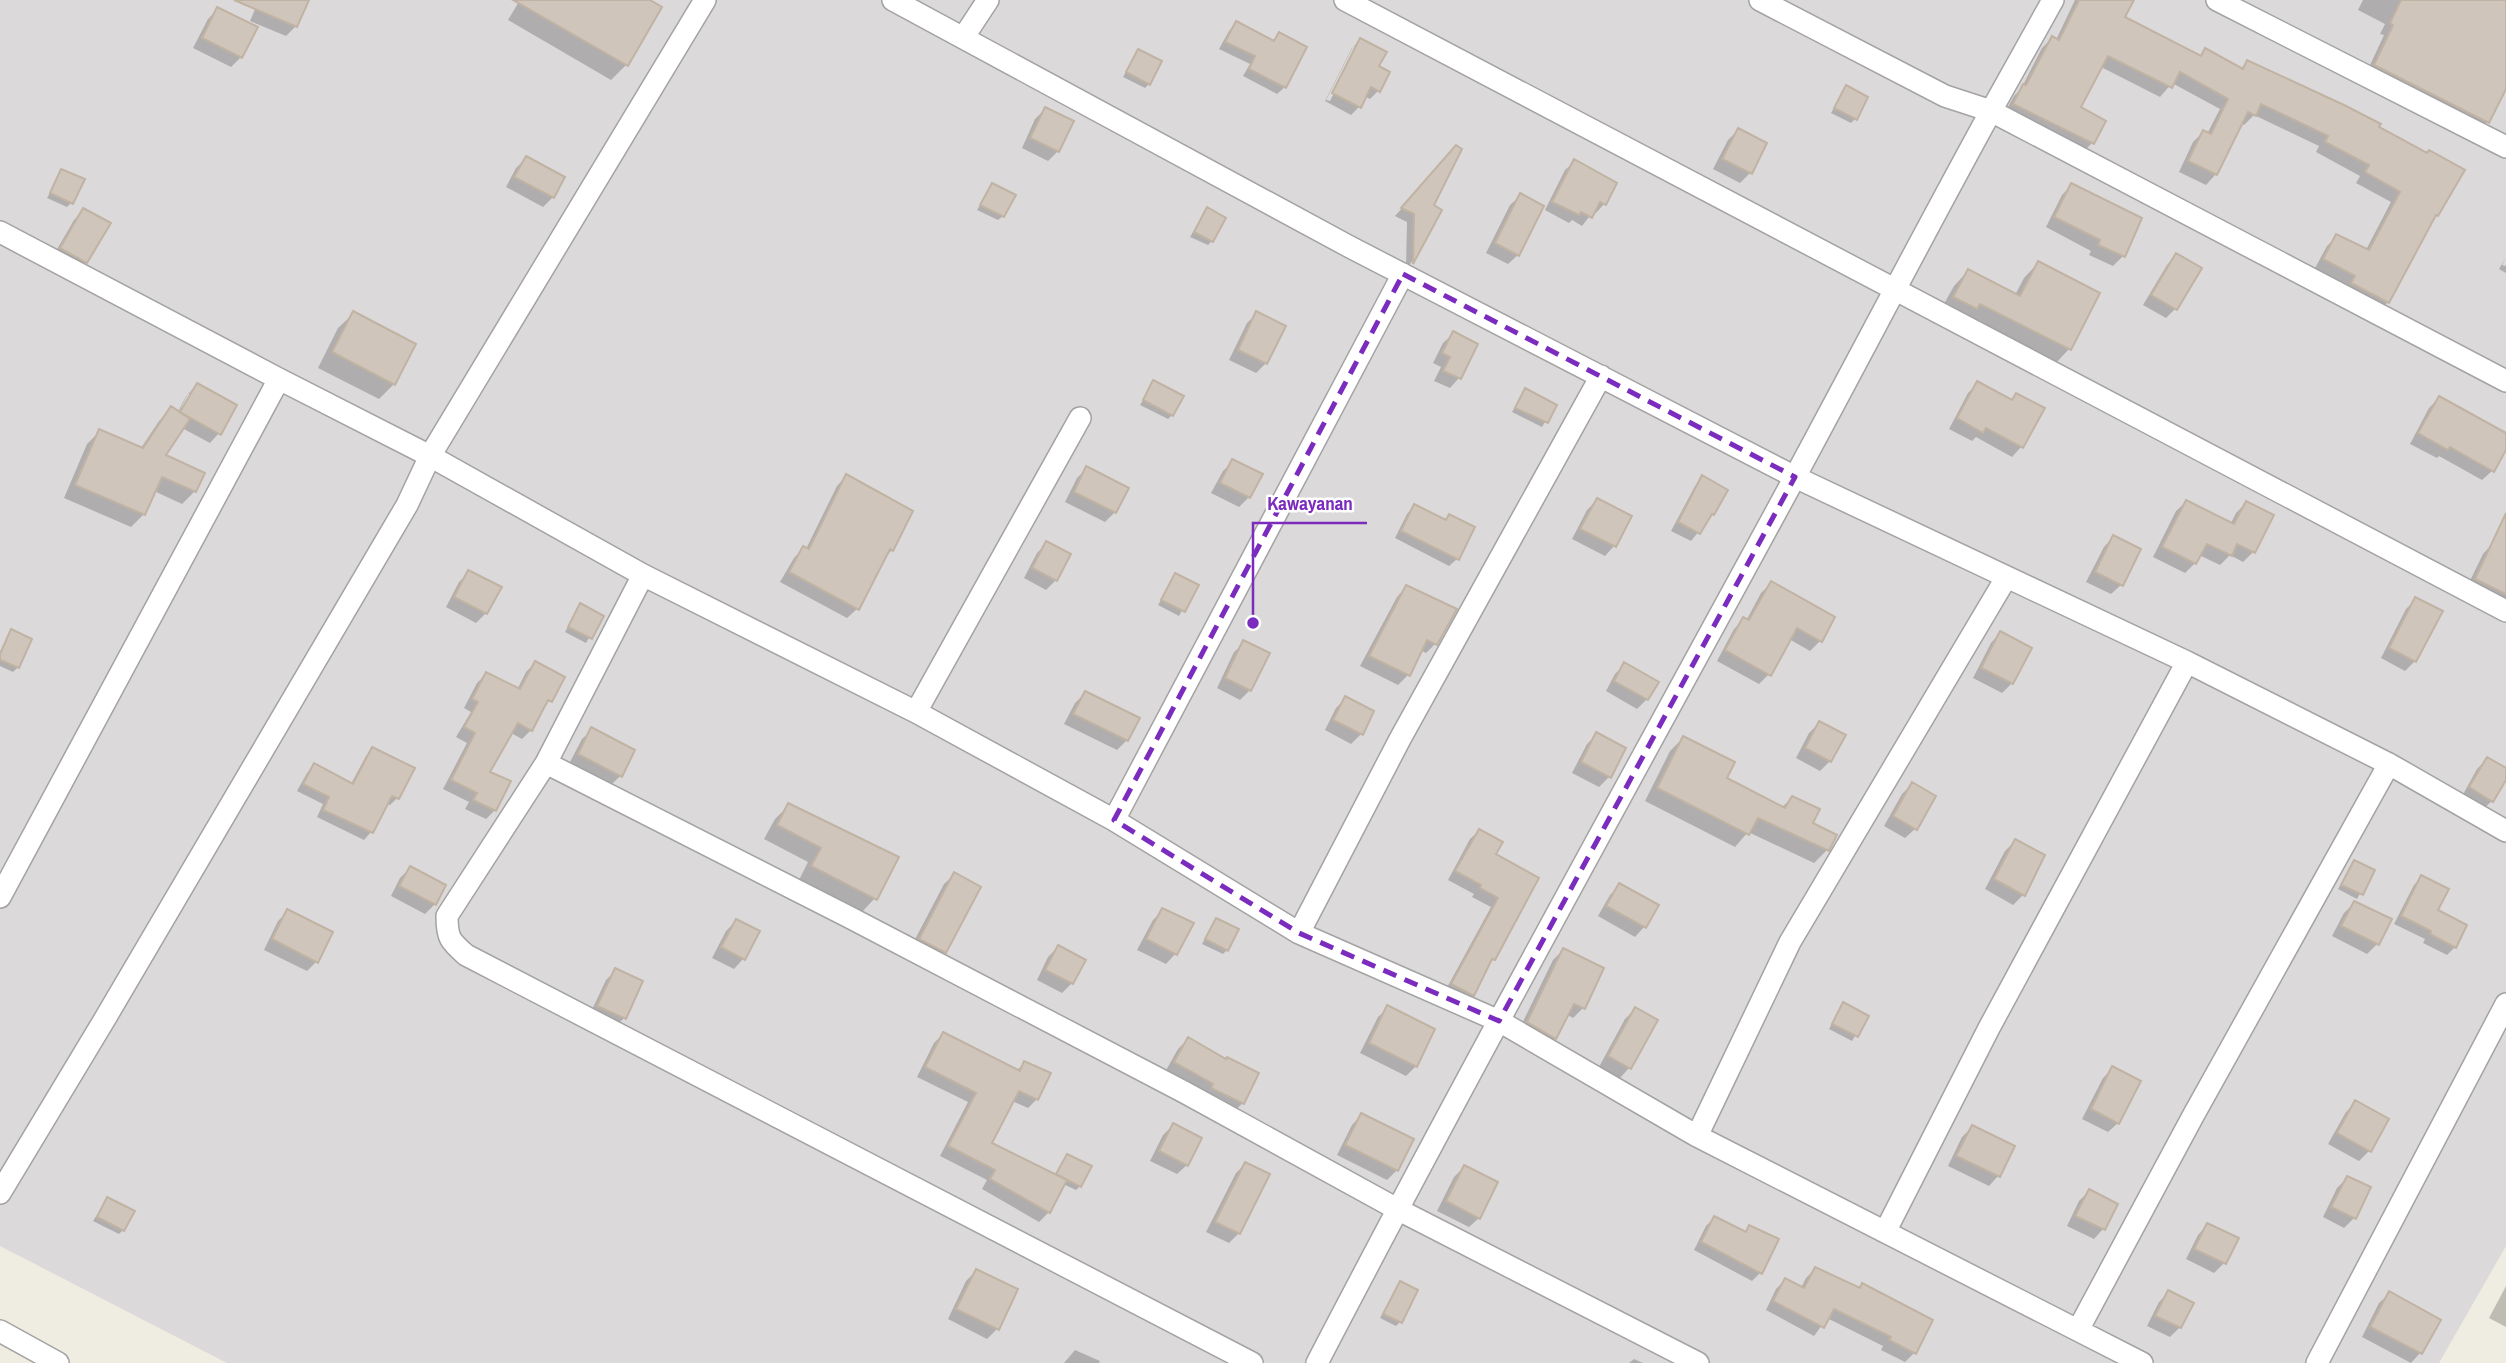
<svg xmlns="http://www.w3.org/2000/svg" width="2506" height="1363" font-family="'Archivo Narrow',sans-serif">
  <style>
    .residential { fill: #dbd9d9 }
    .shadow { fill: #0003; fill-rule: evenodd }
    .building { fill: #cfc5ba; stroke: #c1b3a3; stroke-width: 2 }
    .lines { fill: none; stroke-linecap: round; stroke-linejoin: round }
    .minor-casing { stroke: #a3a3a3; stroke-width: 24 }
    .minor { stroke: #fff; stroke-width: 21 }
    .marked { fill: none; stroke: #7b2cbf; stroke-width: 5; stroke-dasharray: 14 9; stroke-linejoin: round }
    .leader { fill: none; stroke: #7b2cbf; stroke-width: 2.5 }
    .callout-dot { fill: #7b2cbf; stroke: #fff; stroke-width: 2.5 }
    .callout-label { font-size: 19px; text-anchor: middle; font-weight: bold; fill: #7b2cbf; stroke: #fff; stroke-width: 5; stroke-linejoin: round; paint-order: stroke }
  </style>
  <rect width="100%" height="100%" fill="#efece1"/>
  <path class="residential" d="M0 0H2506V1246L2439 1363H227L0 1246Z"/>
  <path class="shadow" d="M259 0H307L296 26 286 36 250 21Z
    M520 0H647L660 7 626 65 611 80 508 20Z
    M2075 0H2117L2123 18 2199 57 2206 50 2240 69 2248 62 2377 128 2437 215 2430 222 2388 302 2378 312 2314 270 2327 246 2337 236 2366 250 2391 202 2356 183 2360 176 2316 152 2319 146 2254 115 2244 125 2241 123 2216 174 2206 185 2179 172 2193 142 2203 132 2207 134 2220 109 2172 83 2160 97 2101 67 2078 108 2092 143 2082 153 2004 114 2014 96 2021 89 2042 48 2052 38 2056 40Z
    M2363 0H2506V86L2487 122 2477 133 2365 76 2384 35 2380 34 2385 24 2358 10Z
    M218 9 241 57 231 67 193 48 208 19Z
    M1236 23 1272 42 1280 34 1285 87 1277 94 1243 76 1250 64 1219 49 1229 31Z
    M1361 40 1377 67 1388 73 1378 91 1370 99 1364 96 1359 107 1351 115 1325 101 1352 48ZM1353 47H1357L1330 101 1326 100Z
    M1138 51 1149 84 1145 88 1123 77Z
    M1846 87 1855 119 1851 123 1831 113Z
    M1045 109 1058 151 1048 161 1022 148 1035 119Z
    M1738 130 1750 173 1740 183 1713 169 1728 140Z
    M1449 155 1432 206 1440 211 1411 263 1406 268 1407 222 1395 216Z
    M526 158 553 197 543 207 506 187 516 168Z
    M1574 162 1615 184 1604 204 1596 213 1593 212 1582 226 1572 220 1569 223 1545 210 1565 170Z
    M62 171 71 203 67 207 47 198Z
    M992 185 1003 216 998 220 977 210Z
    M2072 185 2140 219 2123 256 2113 266 2089 255 2091 251 2046 227 2062 195Z
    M1520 196 1518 255 1508 264 1486 253 1510 205Z
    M1207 209 1212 241 1208 245 1190 237Z
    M84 210 86 262 76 272 52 258 74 220Z
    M2176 255 2175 309 2166 318 2143 305 2167 265Z
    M2506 257 2502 265 2506 266V273L2499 269Z
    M2038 263 2098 294 2069 349 2055 364 1940 311 1954 286 1968 271 2015 295 2024 278Z
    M354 313 394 384 379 399 318 368 338 328Z
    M1257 313 1266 363 1256 373 1229 360 1247 323Z
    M1453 334 1476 345 1459 378 1450 388 1434 381 1441 367 1433 363 1443 343Z
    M1154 382 1172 415 1168 419 1140 405Z
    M1978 383 2010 401 2016 395 2021 447 2012 457 1976 437 1972 441 1949 429 1968 393Z
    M197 385 219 433 210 443 182 428 164 456 195 491 182 504 154 491 144 514 131 527 64 498 87 444 100 431 141 448 159 421 172 409 177 413 187 395ZM188 394H192L178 421 175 419Z
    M1525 390 1555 405 1542 427 1512 412Z
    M2439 398 2506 435V447L2492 471 2482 480 2439 456 2437 458 2410 444 2429 408Z
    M1233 461 1249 497 1239 507 1211 493 1223 471Z
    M1087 468 1115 512 1105 522 1065 502 1077 478Z
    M846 476 892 550 884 558 857 609 847 618 780 582 794 558 803 548 806 549 837 486Z
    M1703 478 1713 514 1691 541 1671 531 1695 486Z
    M1597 500 1614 546 1605 556 1572 539 1587 510Z
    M2186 502 2230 525 2236 513 2246 503 2272 516 2253 552 2243 562 2230 555 2220 565 2199 555 2195 563 2185 573 2153 557 2176 511Z
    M1414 506 1444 521 1449 516 1457 559 1449 566 1395 538 1407 514Z
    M2113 537 2121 585 2111 594 2086 582 2104 547Z
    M1047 543 1056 580 1046 590 1024 578 1037 553Z
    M2492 544 2506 551V601L2466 589 2483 554Z
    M469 572 486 613 476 623 446 607 459 582Z
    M1176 575 1196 586 1179 616 1158 605Z
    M1771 583 1833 618 1820 641 1810 651 1789 639 1769 674 1759 684 1717 661 1734 629 1744 619 1746 621 1761 593Z
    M1406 587 1436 643 1426 653 1420 650 1408 675 1398 685 1360 666 1397 597Z
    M2416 599 2415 661 2405 671 2381 658 2406 609Z
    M580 606 602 616 586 643 565 632Z
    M12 631 18 667 13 672 0 666V652Z
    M2000 633 2012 683 2002 693 1973 678 1991 643Z
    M1244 643 1250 690 1240 700 1217 688 1234 652Z
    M535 663 563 678 531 730 522 739 511 733 488 772 495 810 486 819 465 809 469 802 443 789 467 743 456 737 471 712 464 708 477 683 486 674 517 690 526 672Z
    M1625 664 1647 699 1637 709 1606 691 1615 674Z
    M1085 693 1127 740 1117 750 1064 724 1075 703Z
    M1345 699 1361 734 1351 744 1325 730 1336 708Z
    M1819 723 1830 761 1820 771 1796 758 1809 733Z
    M592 730 620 776 611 785 569 764 582 739Z
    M1597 734 1609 777 1599 787 1572 773 1587 744Z
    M1683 738 1725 779 1781 808 1792 798 1811 823 1835 836 1827 850 1814 863 1748 832 1735 847 1645 801 1670 751Z
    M373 749 397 798 390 805 386 803 371 832 364 840 317 817 323 804 297 791 307 773 314 765 351 784 366 756Z
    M2487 759 2506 770V777L2492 801 2482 810 2461 798 2477 769Z
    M1912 784 1915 829 1905 838 1884 826 1902 794Z
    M789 805 875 898 862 912 799 880 808 862 764 839 775 819Z
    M1479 831 1494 855 1537 879 1494 959 1487 966 1473 995 1464 1003 1444 993 1491 907 1472 897 1474 894 1448 880 1470 839Z
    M2015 841 2023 895 2013 905 1985 889 2005 851Z
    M2354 862 2373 871 2357 899 2338 889Z
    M410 868 435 904 425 914 391 896 400 878Z
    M954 875 944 952 934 961 910 949 944 884Z
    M2422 877 2455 947 2447 955 2423 943 2425 939 2394 924 2414 885Z
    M1620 885 1644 927 1635 937 1598 916 1610 895Z
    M2354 903 2389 920 2377 944 2367 954 2332 936 2344 913Z
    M1163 910 1191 924 1175 954 1166 964 1137 950 1153 920Z
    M288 911 316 962 307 971 264 950 278 921Z
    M1216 920 1227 950 1223 954 1202 944Z
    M736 921 758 932 743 959 734 969 712 958 726 931Z
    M1058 947 1072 983 1062 993 1037 980 1048 957Z
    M1563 950 1583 1008 1573 1018 1566 1014 1555 1038 1545 1048 1518 1032 1553 960Z
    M616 970 624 1018 614 1028 589 1016 606 980Z
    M1843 1004 1866 1017 1852 1041 1829 1029Z
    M1388 1008 1416 1066 1406 1076 1360 1053 1378 1017Z
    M1635 1009 1629 1068 1620 1078 1599 1067 1625 1019Z
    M943 1034 1016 1071 1025 1063 1037 1099 1028 1108 1012 1101 990 1144 1055 1176 1068 1156 1080 1186 1076 1190 1063 1184 1049 1212 1039 1222 982 1189 987 1180 940 1156 968 1102 917 1077 934 1043Z
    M1188 1039 1243 1103 1233 1112 1165 1072 1178 1049Z
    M2113 1068 2118 1123 2108 1132 2082 1119 2103 1078Z
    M2356 1102 2387 1119 2369 1151 2359 1161 2328 1144 2346 1112Z
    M1361 1115 1397 1170 1387 1180 1337 1155 1352 1125Z
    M1173 1125 1187 1165 1177 1174 1150 1161 1163 1135Z
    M1972 1127 1998 1176 1989 1186 1948 1166 1962 1137Z
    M1245 1164 1239 1233 1229 1243 1206 1232 1236 1173Z
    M1464 1167 1479 1218 1469 1227 1437 1211 1454 1177Z
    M2347 1178 2354 1218 2344 1228 2323 1217 2337 1188Z
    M2089 1191 2116 1204 2103 1229 2094 1239 2067 1226 2079 1201Z
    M107 1199 123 1230 119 1234 93 1221Z
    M1714 1218 1744 1233 1750 1227 1760 1273 1752 1281 1694 1250 1706 1226Z
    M2207 1225 2224 1263 2214 1273 2186 1259 2198 1235Z
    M1815 1269 1858 1290 1863 1285 1914 1353 1905 1362 1881 1350 1883 1346 1827 1318 1814 1336 1766 1310 1776 1289 1785 1280 1801 1288 1806 1278Z
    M976 1271 997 1329 987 1339 948 1319 966 1281Z
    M1400 1283V1322L1396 1326 1380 1318Z
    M2506 1286V1327L2489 1318Z
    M2169 1292 2180 1327 2170 1337 2147 1326 2159 1302Z
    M2389 1294 2420 1353 2411 1363 2362 1337 2379 1303Z
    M1075 1350 1100 1361 1099 1363H1064Z
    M1634 1359 1643 1363H1629Z"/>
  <path class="building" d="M234 0H309L297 27Z
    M513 0H650L662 7 628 66Z
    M2079 0H2134L2125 17 2201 56 2205 48 2243 69 2247 60 2344 105 2381 124 2379 127 2427 153 2429 150 2465 170 2438 216 2436 215 2389 303 2351 283 2355 276 2323 259 2336 234 2369 250 2400 192 2365 172 2369 165 2325 142 2328 136 2261 104 2256 116 2248 112 2217 175 2188 161 2203 130 2211 134 2228 99 2180 72 2172 88 2108 56 2081 107 2106 121 2094 144 2013 104 2023 84 2026 85 2052 36 2059 40Z
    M2401 0H2506V89L2489 123 2374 65 2393 25 2390 23Z
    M217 7 258 27 242 58 202 38Z
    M1236 21 1274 41 1279 32 1307 47 1286 88 1249 69 1255 56 1225 42Z
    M1360 38 1387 52 1379 66 1390 72 1380 92 1371 87 1361 108 1332 93Z
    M1138 49 1162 61 1150 85 1126 72Z
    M1846 85 1868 97 1857 120 1834 108Z
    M1045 107 1074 121 1059 152 1030 138Z
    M1738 128 1767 143 1752 174 1722 159Z
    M1456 145 1462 149 1434 205 1442 210 1413 264 1414 214 1401 208Z
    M526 156 565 177 554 198 514 177Z
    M1574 159 1617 183 1606 205 1600 202 1592 218 1581 212 1579 215 1552 202Z
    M61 169 85 179 73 204 50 193Z
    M992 183 1016 195 1004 217 980 205Z
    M2071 183 2142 218 2125 257 2098 245 2100 240 2054 217Z
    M1520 193 1544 206 1519 256 1495 243Z
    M1207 207 1226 218 1213 242 1194 232Z
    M83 208 111 223 87 263 60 248Z
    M2176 253 2202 268 2177 310 2151 295Z
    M2038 261 2100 293 2071 350 1980 304 1977 309 1953 297 1968 269 2020 296Z
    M353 311 416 344 395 385 332 352Z
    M1256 311 1286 326 1267 364 1238 350Z
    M1453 331 1478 344 1461 379 1443 371 1450 357 1442 353Z
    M1153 380 1184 396 1173 416 1143 400Z
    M1977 381 2012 400 2016 393 2045 408 2023 448 1986 428 1983 433 1957 418Z
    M197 383 237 405 221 435 180 412Z
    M1525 388 1557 405 1548 423 1515 408Z
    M2439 396 2506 433V450L2494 472 2450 447 2448 450 2418 433Z
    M171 406 190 419 166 455 205 473 196 492 162 477 145 515 75 485 99 429 143 448Z
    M1232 459 1263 474 1250 498 1220 483Z
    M1086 466 1129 488 1116 513 1074 492Z
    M846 474 913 511 893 551 890 549 859 610 789 572 803 546 809 549Z
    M1702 475 1728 490 1714 515 1712 514 1700 534 1678 522Z
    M1597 498 1632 516 1616 547 1580 529Z
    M2186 500 2234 524 2246 501 2274 515 2255 553 2237 544 2232 556 2207 544 2196 564 2162 547Z
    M1414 504 1446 520 1449 514 1475 527 1459 560 1401 531Z
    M2506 513V594L2475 579Z
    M2113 535 2141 549 2123 586 2095 572Z
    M1046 541 1071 554 1057 581 1032 568Z
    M468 570 502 587 487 614 454 597Z
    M1175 573 1199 585 1185 612 1161 600Z
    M1771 581 1835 617 1822 642 1797 628 1771 676 1725 650 1743 617 1749 620Z
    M1406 585 1457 609 1437 645 1427 640 1410 676 1369 656Z
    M2415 597 2443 611 2416 662 2389 648Z
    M580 603 604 616 592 639 568 627Z
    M11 629 32 639 19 668 0 660V654Z
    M2000 631 2032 648 2013 684 1981 668Z
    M1243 640 1270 653 1251 691 1225 678Z
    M535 661 565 677 552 702 548 700 532 731 518 723 490 772 511 781 496 811 473 800 477 793 451 780 475 733 464 727 478 702 472 699 486 672 520 689Z
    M1624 662 1659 682 1648 700 1614 681Z
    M1085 691 1140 718 1128 741 1073 714Z
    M1345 696 1374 711 1363 735 1333 720Z
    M1819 721 1846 735 1831 762 1805 748Z
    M591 727 635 750 622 777 578 754Z
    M1596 732 1626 748 1611 778 1581 762Z
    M1683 736 1735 762 1727 778 1785 808 1792 796 1820 809 1813 823 1837 835 1829 851 1758 818 1749 835 1657 788Z
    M372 747 415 768 399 799 392 796 373 833 323 810 329 797 303 784 314 763 353 784Z
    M2487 757 2506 768V780L2493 802 2469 787Z
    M1912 782 1936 796 1917 830 1893 816Z
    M788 803 899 857 877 900 811 866 821 848 777 825Z
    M1479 829 1503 842 1496 854 1539 878 1495 960 1492 959 1474 996 1451 984 1498 898 1480 888 1481 885 1455 871Z
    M2015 839 2045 855 2025 896 1994 879Z
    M2354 860 2375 870 2363 895 2341 885Z
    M410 866 446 885 436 905 399 886Z
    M954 872 981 887 946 953 919 939Z
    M2421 875 2449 889 2438 910 2467 925 2456 948 2430 934 2431 931 2401 916Z
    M1619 883 1659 905 1646 928 1606 906Z
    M2354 901 2392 919 2379 945 2341 926Z
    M1162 908 1194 923 1177 955 1146 939Z
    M287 909 333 932 318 963 272 939Z
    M1216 918 1239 929 1228 951 1205 939Z
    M736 919 760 931 745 960 721 947Z
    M1058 945 1086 960 1073 984 1045 970Z
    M1563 948 1604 968 1585 1009 1574 1004 1556 1039 1527 1022Z
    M615 968 643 981 626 1019 597 1006Z
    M1843 1002 1869 1016 1858 1037 1832 1024Z
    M1387 1005 1435 1029 1417 1067 1369 1043Z
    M1635 1007 1658 1020 1631 1069 1608 1056Z
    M943 1032 1020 1071 1024 1061 1051 1073 1038 1100 1019 1091 992 1143 1067 1180 1050 1213 990 1179 995 1170 948 1146 976 1093 925 1067Z
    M1188 1037 1226 1059 1227 1057 1259 1073 1244 1104 1211 1088 1213 1084 1174 1062Z
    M2112 1066 2141 1081 2119 1124 2091 1109Z
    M2355 1100 2389 1119 2371 1152 2337 1133Z
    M1361 1113 1414 1139 1398 1171 1345 1145Z
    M1173 1123 1202 1138 1188 1166 1159 1151Z
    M1972 1125 2015 1146 2000 1177 1956 1156Z
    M1067 1154 1092 1166 1081 1187 1056 1174Z
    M1245 1162 1270 1174 1240 1234 1215 1222Z
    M1464 1165 1498 1182 1480 1219 1446 1201Z
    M2347 1176 2371 1187 2356 1219 2331 1207Z
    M2089 1189 2118 1204 2105 1230 2075 1216Z
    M107 1197 135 1211 124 1231 97 1217Z
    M1714 1216 1746 1232 1749 1225 1779 1239 1762 1274 1701 1242Z
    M2207 1223 2239 1238 2226 1264 2194 1249Z
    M1815 1267 1860 1288 1862 1283 1933 1320 1916 1354 1889 1340 1891 1337 1834 1309 1824 1328 1773 1301 1785 1278 1804 1288Z
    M976 1269 1018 1289 999 1330 956 1309Z
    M1400 1281 1418 1290 1402 1323 1383 1314Z
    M2168 1290 2194 1303 2181 1328 2155 1316Z
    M2389 1291 2441 1320 2422 1354 2370 1327Z"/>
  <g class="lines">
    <g class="minor-casing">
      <path id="minor" d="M893 0 1350 247 1795 477 2187 662 2389 764 2506 831
        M1345 0 2506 611
        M1760 0 1945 96 1991 111 2053 0
        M2217 0 2506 147
        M963 38 988 0
        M0 232 279 379 430 456 643 575 916 712 1114 820 1299 933 1499 1021 1697 1136 2142 1363
        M643 575 546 763 849 917 1184 1092 1397 1209 1698 1363
        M916 712 1080 418
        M546 763 447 916C447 938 450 941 466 955L1252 1363
        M1114 820 1403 274
        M0 897 279 379
        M1299 933 1400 739 1601 376
        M1697 1136 1790 942 2006 578
        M0 1193 106 1017 407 505 430 456 705 0
        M1885 1232 1989 1028 2187 662
        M2078 1330 2193 1116 2389 764
        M0 1331 58 1363
        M1317 1363C1460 1088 1610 817 1758 545 1837 401 1912 255 1991 111L2506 381
        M2317 1363 2506 1004"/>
    </g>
    <use href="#minor" class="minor"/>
  </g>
  <path class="marked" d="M1403 274 1795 477 1499 1021 1299 933 1114 820Z"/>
  <path class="leader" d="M1253 623L1253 523H1367"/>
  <circle class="callout-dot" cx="1253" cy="623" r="7"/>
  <g class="callout-label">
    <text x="1310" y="510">Kawayanan</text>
  </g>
</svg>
